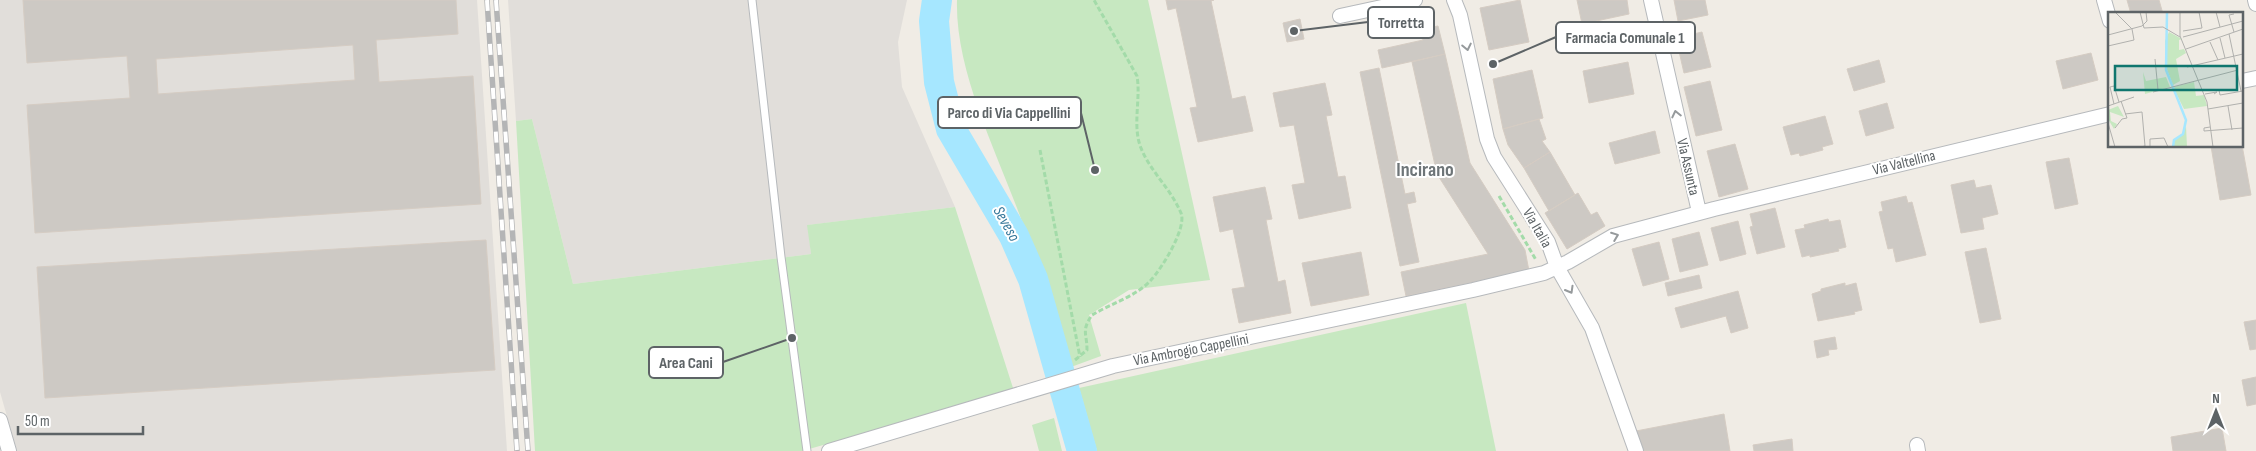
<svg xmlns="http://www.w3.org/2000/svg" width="2256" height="451" font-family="'Sofia Sans Condensed',sans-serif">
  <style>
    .industrial { fill: #e1deda }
    .green { fill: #c7e8c1 }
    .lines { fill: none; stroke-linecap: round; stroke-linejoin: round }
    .river { stroke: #a6e7ff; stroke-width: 30 }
    .building { fill: #cdc9c4; stroke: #d5ccc3; fill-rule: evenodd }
    .lane-casing { stroke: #b6b9bc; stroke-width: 9 }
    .street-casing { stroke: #b6b9bc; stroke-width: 16 }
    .path { stroke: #a3dba9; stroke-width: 3; stroke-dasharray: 5 2.5; stroke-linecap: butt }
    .lane { stroke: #fff; stroke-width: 7 }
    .street { stroke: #fff; stroke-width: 14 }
    .rail-casing { stroke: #b4b5b6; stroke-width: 5.5 }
    .rail { stroke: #fff; stroke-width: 4; stroke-dasharray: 11; stroke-linecap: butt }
    .oneway { stroke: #969a9c }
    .labels { text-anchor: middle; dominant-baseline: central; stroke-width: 4; stroke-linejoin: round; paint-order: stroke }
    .street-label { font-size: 15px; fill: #5d6366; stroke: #fff }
    .water-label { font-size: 16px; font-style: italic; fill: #36789a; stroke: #fff }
    .district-label { font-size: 20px; font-weight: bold; fill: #6e7578; stroke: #fff }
    .inset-river { fill: none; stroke: #a6e7ff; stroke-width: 2.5 }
    .inset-road { fill: none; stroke: #b1b1ae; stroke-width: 1 }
    .view { fill: #0f766e; fill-opacity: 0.15; stroke: #0f766e; stroke-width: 2.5 }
    .inset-edge { fill: none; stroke: #5d6366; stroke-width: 2.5 }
    .leader { fill: none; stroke: #5d6366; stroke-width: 2 }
    .callout-dot { fill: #5d6366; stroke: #fff; stroke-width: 2 }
    .callout { fill: #fff; stroke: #5d6366; stroke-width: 2 }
    .callout-label { font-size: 16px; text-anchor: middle; font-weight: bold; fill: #5d6366 }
  </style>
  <rect width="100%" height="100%" fill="#f0ece5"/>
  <path class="industrial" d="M0 0H477L507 451H17L0 392Z
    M508 0H907L898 42 902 87 955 207 808 225 811 254 573 284 532 119 516 121Z"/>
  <path class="green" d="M957 0H1148L1210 280 1129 290 1089 315 1101 356 1071 367C1054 313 1037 260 1017 208 993 144 955 68 957 0Z
    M532 119 573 284 811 254 807 225 955 207 1014 391 802 451H535L516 121Z
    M1466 303 1496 451H1097L1079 388Z
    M1054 418 1062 451H1039L1032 425Z"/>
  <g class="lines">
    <path class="river" d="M937 0 934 21 939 82 951 129 1014 236 1033 279 1082 451"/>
  </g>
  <path class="building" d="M23 0H456L458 34 376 40 379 82 473 76 481 204 35 233 27 105 130 98 127 56 27 63ZM353 45 355 80 158 94 156 59Z
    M1166 0H1214L1211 1 1232 99 1245 96 1253 131 1198 142 1190 108 1197 107 1176 8 1168 10Z
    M1520 0 1529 42 1489 50 1480 8Z
    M1577 0H1627L1629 14 1582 24Z
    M1674 0H1705L1708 15 1678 21Z
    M2127 0H2159L2163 14H2131Z
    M1300 19 1304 39 1287 42 1283 23Z
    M1438 26 1445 54 1382 68 1378 50 1423 40 1421 29Z
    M1702 32 1711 67 1684 73 1676 38Z
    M2091 53 2098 80 2063 89 2056 61Z
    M1445 54 1470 163 1525 250 1529 271 1406 296 1401 272 1488 254 1437 174 1412 62Z
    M1879 60 1885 82 1854 91 1847 69Z
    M1628 62 1634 94 1589 103 1583 71Z
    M1379 68 1405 194 1414 192 1416 202 1407 204 1419 262 1400 266 1360 72Z
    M1532 70 1543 118 1503 129 1493 79Z
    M1710 81 1722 130 1696 136 1684 87Z
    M1325 83 1332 115 1326 116 1338 177 1345 176 1351 208 1299 219 1292 185 1305 183 1294 125 1280 127 1273 93Z
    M1887 103 1894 128 1866 136 1859 111Z
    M1825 116 1833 144 1822 147 1823 150 1800 156 1799 153 1791 155 1783 127Z
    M1539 119 1546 139 1542 141 1550 152 1524 168 1508 145 1503 129Z
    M1655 131 1660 153 1615 164 1609 143Z
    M1735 144 1748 189 1719 197 1707 151Z
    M2242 145 2251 195 2220 200 2211 146Z
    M1550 152 1575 195 1549 211 1524 168Z
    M2069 158 2078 204 2055 209 2046 162Z
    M1974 180 1976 188 1991 185 1998 214 1982 218 1984 229 1961 233 1951 185Z
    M1265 187 1272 219 1266 220 1278 282 1285 280 1291 313 1239 323 1232 289 1245 287 1233 229 1220 232 1213 197Z
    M1578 193 1591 215 1597 212 1605 226 1567 249 1545 213Z
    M1906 196 1908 203 1912 202 1926 255 1896 262 1893 248 1888 249 1879 212 1883 211 1881 202Z
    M1775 208 1785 247 1757 254 1750 227 1753 226 1750 214Z
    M1828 219 1829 222 1840 220 1846 247 1838 249 1839 251 1810 257V255L1802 257 1795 230 1805 228 1804 225Z
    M1738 221 1746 254 1720 261 1711 228Z
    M1699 232 1708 265 1680 272 1672 239Z
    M486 240 495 370 45 398 37 267Z
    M1659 242 1669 279 1643 286 1632 249Z
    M1986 248 2001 319 1980 323 1965 252Z
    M1361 252 1369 295 1311 306 1302 263Z
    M1699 275 1702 288 1668 296 1665 283Z
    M1845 283V286L1856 283 1862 310 1854 312 1855 314 1818 321 1812 294 1821 291V289Z
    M1738 291 1748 328 1731 333 1726 316 1681 328 1675 308Z
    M2256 320V349L2250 350 2244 322Z
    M1835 337 1837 349 1828 350 1829 355 1817 358 1814 341Z
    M2256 377V404L2247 406 2242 380Z
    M1724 414 1730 451H1642L1636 431Z
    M2222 428 2226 451H2173L2171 437Z
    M1792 439 1793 451H1754L1753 445Z"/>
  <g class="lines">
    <g class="lane-casing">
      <path id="lane" d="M752 0 781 257 807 451"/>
    </g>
    <g class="street-casing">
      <path id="street" d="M1454 0 1460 15 1487 139 1494 157 1548 242 1557 267 1592 328 1636 451
        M1651 0 1699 212
        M2104 0 2110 21
        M2255 0 2256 4
        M1340 16 1415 0
        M2242 81 2256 78
        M0 420 9 451
        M1917 445 1918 451
        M829 451 1113 366 1473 290 1544 273 1568 262 1613 236 1714 209 2110 114"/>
    </g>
    <path class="path" d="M1040 150 1080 357
      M1499 196 1536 260
      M1075 360 1087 350C1087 333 1081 331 1092 315 1110 304 1137 296 1151 280 1162 268 1187 228 1181 213 1171 189 1150 171 1141 148 1132 126 1141 99 1137 76L1094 0"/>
    <use href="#lane" class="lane"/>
    <use href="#street" class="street"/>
    <g class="rail-casing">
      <path id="rail" d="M487 0 517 451
        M496 0 528 451"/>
    </g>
    <use href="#rail" class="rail"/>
  </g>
  <defs><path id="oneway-chevron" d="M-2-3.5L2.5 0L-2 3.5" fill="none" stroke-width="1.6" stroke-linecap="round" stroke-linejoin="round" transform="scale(1.25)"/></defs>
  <g class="oneway">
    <use href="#oneway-chevron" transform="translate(1467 47) rotate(78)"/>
    <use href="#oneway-chevron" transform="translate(1676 114) rotate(-103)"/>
    <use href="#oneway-chevron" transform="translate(1615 236) rotate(-21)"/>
    <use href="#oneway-chevron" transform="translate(1570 290) rotate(60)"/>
  </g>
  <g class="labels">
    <g class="street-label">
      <text transform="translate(1904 163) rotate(-14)">Via Valtellina</text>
      <text transform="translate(1688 167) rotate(77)">Via Assunta</text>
      <text transform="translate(1537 228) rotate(60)">Via Italia</text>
      <text transform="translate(1191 350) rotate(-11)">Via Ambrogio Cappellini</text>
    </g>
    <g class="water-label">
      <text transform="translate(1006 224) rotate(61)">Seveso</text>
    </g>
    <g class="district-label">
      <text x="1425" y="170">Incirano</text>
    </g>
  </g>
  <g transform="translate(2108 12)">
    <rect width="135" height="135" fill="#f0ece5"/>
    <path d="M61 20 74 27 71 28V38L76 37 78 41 68 47 72 69 65 73 58 55 57 29ZM35 60 38 69 58 65 62 75 37 82ZM86 70 88 84 96 83 99 94 76 97 65 75ZM10 94 16 105 2 100 3 109 9 112 6 117 0 107V98ZM78 114 79 135 66 134V129L75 122Z" fill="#c7e8c1"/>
    <path class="inset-river" d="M59 0 58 58 78 108 75 122 66 128 65 135"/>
    <path class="inset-road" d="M32 0 36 16 55 15 72 25M72 0V24L99 90 105 135M108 0 112 15M75 19 94 16 91 0M126 20 121 3 126 2M121 22 133 79M0 23 34 14 39 9 38 0M75 25 135 9M112 26 117 46M102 30 110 48M0 34 26 28 24 17 7 0M78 37 135 17M47 47 50 78M79 55 135 42M2 75 6 74 11 90M2 75 6 92M111 78 112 83 135 79M45 80 130 58M97 82 109 80 106 82M0 94 26 85M120 94 124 118M100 97 135 91M17 102 34 100 37 134 33 135M0 111 7 135M102 115 96 116V119L135 116M7 116 14 107 19 106 13 89M42 135V127L56 126 60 135"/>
    <path class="view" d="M7 54H129V78H7Z"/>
    <rect width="135" height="135" class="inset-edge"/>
  </g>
  <path class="leader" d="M1294 31L1368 22M1493 64L1556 37M1095 170L1081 113M792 338L723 362"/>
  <g class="callout-dot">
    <circle cx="1294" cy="31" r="5"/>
    <circle cx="1493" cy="64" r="5"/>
    <circle cx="1095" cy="170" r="5"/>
    <circle cx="792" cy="338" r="5"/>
  </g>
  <g class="callout">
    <rect x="1368" y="7" width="66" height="31" rx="5"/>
    <rect x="1556" y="22" width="139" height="31" rx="5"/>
    <rect x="938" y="97" width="143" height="31" rx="5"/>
    <rect x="649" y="347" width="74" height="31" rx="5"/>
  </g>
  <g class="callout-label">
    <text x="1401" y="28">Torretta</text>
    <text x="1625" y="43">Farmacia Comunale 1</text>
    <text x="1009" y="118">Parco di Via Cappellini</text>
    <text x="686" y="368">Area Cani</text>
  </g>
  <g transform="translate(2216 411)" stroke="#ffffff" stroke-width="4" paint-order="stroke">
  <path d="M0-4L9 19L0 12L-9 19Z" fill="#5d6366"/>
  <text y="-8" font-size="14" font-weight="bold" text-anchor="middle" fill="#5d6366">N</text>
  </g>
  <path d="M18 426v8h125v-8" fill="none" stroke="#5d6366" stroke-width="2.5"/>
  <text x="25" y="426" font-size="15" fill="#5d6366" stroke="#ffffff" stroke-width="4" paint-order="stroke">50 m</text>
</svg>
